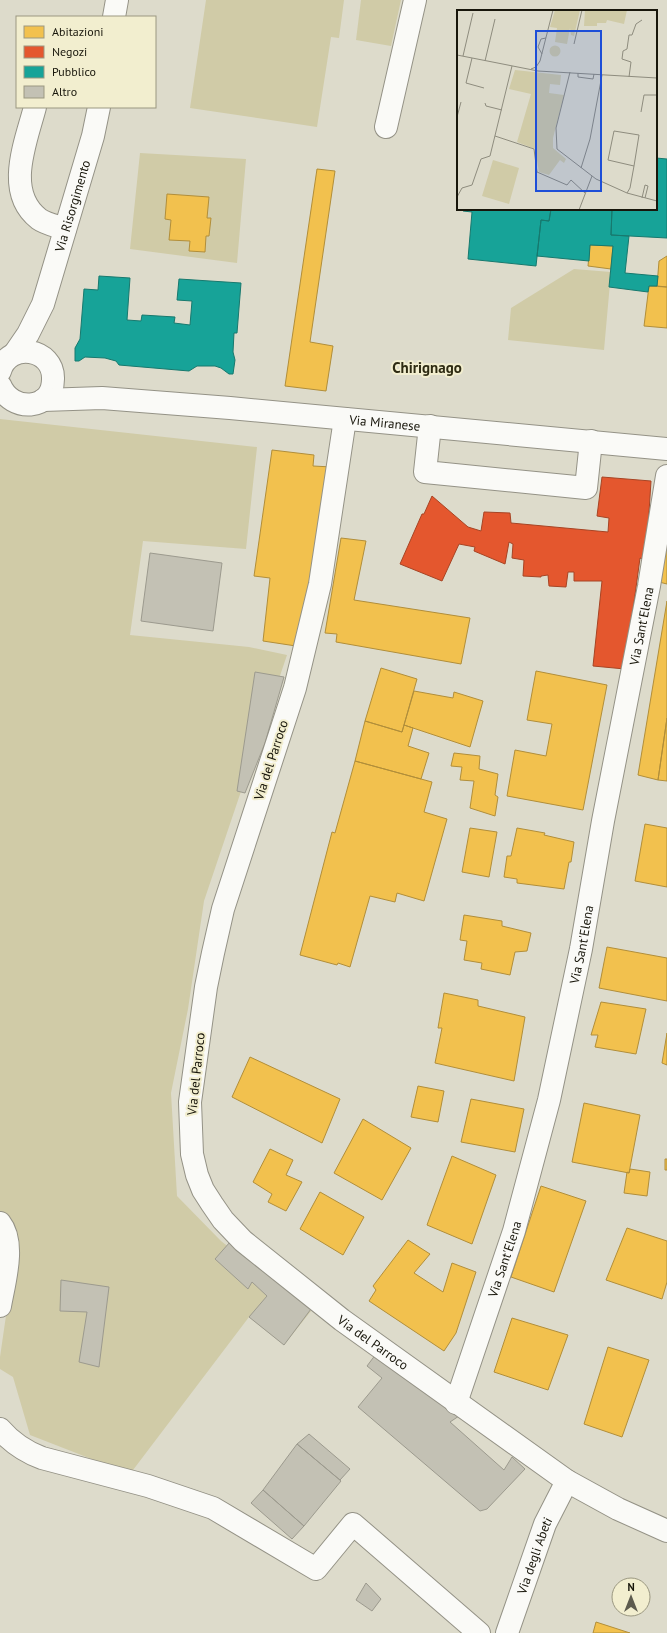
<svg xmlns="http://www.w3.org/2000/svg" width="667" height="1633" font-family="'PT Sans',sans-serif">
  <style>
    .green { fill: #d0cba7 }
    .homes { fill: #f2c14e; stroke: #b18e3a }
    .shops { fill: #e4572e; stroke: #a74424 }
    .public { fill: #17a398; stroke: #17796e }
    .building { fill: #c3c1b4; stroke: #9c9a8e }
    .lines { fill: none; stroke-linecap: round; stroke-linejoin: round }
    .minor-casing { stroke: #949286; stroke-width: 24 }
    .minor { stroke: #fafaf7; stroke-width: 22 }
    .labels { text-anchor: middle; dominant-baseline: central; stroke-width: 4; stroke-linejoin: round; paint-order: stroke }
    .street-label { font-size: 13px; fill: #18160b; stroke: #f2eecf }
    .quarter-label { font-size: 15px; font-weight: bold; fill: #2e2b12; stroke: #f2eecf }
    .inset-road { fill: none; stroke: #8e8c7e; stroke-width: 1 }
    .view { fill: #1d4ed8; fill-opacity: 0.15; stroke: #1d4ed8; stroke-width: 2 }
    .inset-edge { fill: none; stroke: #18160b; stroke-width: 2 }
  </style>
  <rect width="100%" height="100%" fill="#dddbcb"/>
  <path class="green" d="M206 0H344L339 38 331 37 317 127 190 108Z
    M361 0H401L391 46 356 40Z
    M140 153 246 159 237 263 130 249Z
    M574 269 611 272 604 350 508 340 511 308Z
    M0 419 257 447 246 549 143 541 130 635 249 647 287 655 204 901 188 1009 171 1093 177 1196 221 1241 311 1311 284 1345 249 1317 130 1474 30 1435 13 1377 0 1369V1357L16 1247 9 1221 0 1212Z"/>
  <path class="homes" d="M317 169 335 171 310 342 333 346 326 391 285 386Z
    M167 194 209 197 207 218H211L209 236H206L205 252 189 251 190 241 169 240 171 220 165 219Z
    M590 245 613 246 611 269 588 266Z
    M667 256V287L657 286 659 261Z
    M649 286 667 287V328L644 326Z
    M272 450 314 455 313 466 332 467 319 554 296 646 263 641 270 578 254 576Z
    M667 527V584L655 581Z
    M341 538 366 541 354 600 470 618 461 664 336 642 337 634 325 633Z
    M667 601V718L658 780 638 775Z
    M381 668 417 679 402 732 365 721Z
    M536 671 607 685 583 810 507 796 515 750 546 756 552 724 527 720Z
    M414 691 453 698 454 692 483 701 470 747 404 725Z
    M667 718V781L658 780Z
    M365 721 402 732 404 725 413 728 408 746 429 753 421 779 355 761Z
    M454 753 480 756 479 769 498 774 495 795 498 797 495 816 470 808 474 781 460 780 462 767 451 766Z
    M355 761 432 782 424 812 447 819 424 901 397 893 395 902 370 896 350 967 338 963 337 965 300 955 332 832 335 833Z
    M645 824 667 828V887L635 881Z
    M470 828 497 832 489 877 462 872Z
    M517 828 545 833 544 835 574 842 571 862H569L564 889 517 883V879L504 877 507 856H511Z
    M464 915 502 921V926L531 933 527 951 515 952 510 975 481 969 482 963 464 960 467 941 460 940Z
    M607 947 667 958V1001L599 988Z
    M444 993 478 1000V1006L525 1017 514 1081 435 1063 442 1028H438Z
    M601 1002 646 1009 636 1054 595 1047 598 1035H591Z
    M667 1033V1065L662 1063Z
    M250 1057 340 1099 322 1143 232 1097Z
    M418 1086 444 1091 438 1122 411 1117Z
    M471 1099 524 1109 515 1152 461 1142Z
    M584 1103 640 1115 629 1173 572 1162Z
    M363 1119 411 1148 382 1200 334 1173Z
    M270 1149 293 1160 286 1175 302 1182 286 1211 268 1202 272 1194 253 1182Z
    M452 1156 496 1175 472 1244 427 1225Z
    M665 1159H667V1170H665Z
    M630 1169 650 1172 647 1196 624 1193 627 1172 629 1173Z
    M541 1186 586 1201 554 1292 511 1277Z
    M320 1192 364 1217 343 1255 300 1229Z
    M627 1228 667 1241V1282L662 1299 606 1280Z
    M408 1240 430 1254 414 1273 443 1292 452 1263 476 1272 456 1333 444 1351 369 1301 376 1290 373 1286Z
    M512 1318 568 1335 548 1390 494 1372Z
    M608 1347 649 1360 622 1437 584 1424Z
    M596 1622 630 1633H593Z"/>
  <path class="shops" d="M602 477 651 481 646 560 640 558 625 669 593 666 602 581H574V572H568L566 587 549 586 548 575 541 576V577L523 576 524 560 512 558 513 544 509 542 505 564 474 551 475 547 459 544 442 581 400 564 422 514H424L432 496 468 527 481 531 484 512 510 513 511 523 608 532 609 518 597 516Z"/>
  <path class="public" d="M656 158 667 159V238L611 235 612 209H656Z
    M463 209H551L549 221 541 220 536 266 468 259 472 212 463 211Z
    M551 209H612L611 235 629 236 625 273 658 276 657 286H649L648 292 609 287 613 246 590 245 589 261 537 256 541 220 549 221Z
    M99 276 130 278 127 320 141 321 142 315 175 317 174 323 190 325 192 301 177 300 179 279 241 283 237 333H234L233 352 235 360 233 374H229L221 368 215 366H197L189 371 119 365 116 361 105 358 85 357 79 361H75V348L80 339 84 289 98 290Z"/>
  <path class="building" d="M150 553 222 563 213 631 141 621Z
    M255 672 284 677 265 743 245 793 237 791Z
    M230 1242 314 1305 284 1345 249 1317 267 1296 252 1282 248 1289 215 1259Z
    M61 1280 109 1287 99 1367 79 1362 87 1312 60 1311Z
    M376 1354 459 1416 450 1422 504 1470 512 1457 525 1469 487 1509 480 1511 358 1407 382 1378 367 1366Z
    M309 1434 350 1469 340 1480 297 1444Z
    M297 1444 341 1481 304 1526 263 1490Z
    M263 1490 304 1526 292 1539 251 1503Z
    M366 1583 381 1599 372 1611 356 1600Z"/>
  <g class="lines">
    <g class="minor-casing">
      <g id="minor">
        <path d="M114 17 117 0"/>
        <path d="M35 107C26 142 4 192 39 219 46 224 57 226 65 229"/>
        <path d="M386 127 415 0"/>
        <path id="s1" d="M15 353 28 334 43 304 93 136 99 107"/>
        <path d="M0 371C9 341 54 348 53 379 53 411 11 413 0 385"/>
        <path id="s2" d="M43 400 102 398 230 408 667 449"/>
        <path id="s3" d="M345 419 320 584 295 688 223 909 213 953 206 987 190 1102 192 1154 197 1175 203 1190 212 1204 223 1220 243 1241 342 1320 567 1481 618 1509 667 1531"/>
        <path d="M430 426 425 472 586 488 591 441"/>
        <path d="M0 1223C16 1243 4 1283 0 1306"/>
        <path id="s4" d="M456 1403 514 1231 549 1100 581 949 603 821 649 586 667 476"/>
        <path d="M0 1429C12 1443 26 1452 42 1458L148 1486 213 1508 316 1569 353 1524 479 1633"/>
        <path id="s5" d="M507 1633 545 1524 567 1481"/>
      </g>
    </g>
    <use href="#minor" class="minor"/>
  </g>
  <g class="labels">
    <g class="street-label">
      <text stroke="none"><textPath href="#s1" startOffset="159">Via Risorgimento</textPath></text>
      <text stroke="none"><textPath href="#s2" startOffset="343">Via Miranese</textPath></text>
      <text stroke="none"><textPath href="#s4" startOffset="800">Via Sant'Elena</textPath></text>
      <text transform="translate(271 760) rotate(-72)">Via del Parroco</text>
      <text stroke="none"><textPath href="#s4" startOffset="476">Via Sant'Elena</textPath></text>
      <text transform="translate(196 1074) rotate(-84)">Via del Parroco</text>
      <text stroke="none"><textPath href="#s4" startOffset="152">Via Sant'Elena</textPath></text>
      <text stroke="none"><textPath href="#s3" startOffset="1022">Via del Parroco</textPath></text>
      <text stroke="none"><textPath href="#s5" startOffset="82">Via degli Abeti</textPath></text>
    </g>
    <g class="quarter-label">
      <text x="427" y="367">Chirignago</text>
    </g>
  </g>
  <g transform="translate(457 10)">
    <rect width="200" height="200" fill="#dddbcb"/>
    <path d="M98 0H123L117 26 114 25 113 18 110 34 98 32 100 18 93 17ZM128 0H170L167 14 150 10 149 13H140V16H127ZM92.5 41a5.5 5.5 0 1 1 11 0a5.5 5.5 0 1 1-11 0ZM58 60 104 65 103 75 93 74 92 83 107 85 96 128V138L109 149 107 153 103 150 92 165 82 162 78 139 60 132 74 84 52 79ZM36 150 62 158 52 194 25 186Z" fill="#d0cba7"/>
    <path class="inset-road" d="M117 34 125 0M85 44 81 37 84 29 89 28M0 45 81 61 200 68M6 46 16 3M15 48 9 73 27 78M28 51 38 9M74 59 79 57 83 51 96 0M113 62 99 118 100 139 139 169 170 183 200 191M121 63V67L136 69 137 64M172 67 174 52 165 49 166 41 170 39 172 25H175L179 14 185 10M28 93 29 96 45 100M184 102 187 85H200M0 107 4 92M38 126 77 139 80 162 110 175 114 170 128 183M124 158 133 129 145 65M170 183 173 178 177 156 182 125 157 121 151 150 177 156M0 187 5 178 15 175 24 149 33 146 55 56M185 188 188 175 191 176 188 188M122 200 135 166"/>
    <path class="view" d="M79 21H144V181H79Z"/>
    <rect width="200" height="200" class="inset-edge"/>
  </g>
  <rect x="16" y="16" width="140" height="92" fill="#f2eecf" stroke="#9b9881"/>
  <rect x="24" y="26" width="20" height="12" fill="#f2c14e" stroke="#9b9881"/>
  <text x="52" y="36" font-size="12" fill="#18160b">Abitazioni</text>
  <rect x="24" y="46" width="20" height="12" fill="#e4572e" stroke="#9b9881"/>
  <text x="52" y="56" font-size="12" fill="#18160b">Negozi</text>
  <rect x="24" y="66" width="20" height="12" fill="#17a398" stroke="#9b9881"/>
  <text x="52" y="76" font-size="12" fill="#18160b">Pubblico</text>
  <rect x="24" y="86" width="20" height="12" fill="#c3c1b4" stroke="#9b9881"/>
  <text x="52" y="96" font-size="12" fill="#18160b">Altro</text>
  <g transform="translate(631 1597)"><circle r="19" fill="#f2eecf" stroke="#9b9881"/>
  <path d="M0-3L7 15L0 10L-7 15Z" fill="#5d5b4e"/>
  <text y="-6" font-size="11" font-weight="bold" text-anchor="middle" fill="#18160b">N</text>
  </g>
</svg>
